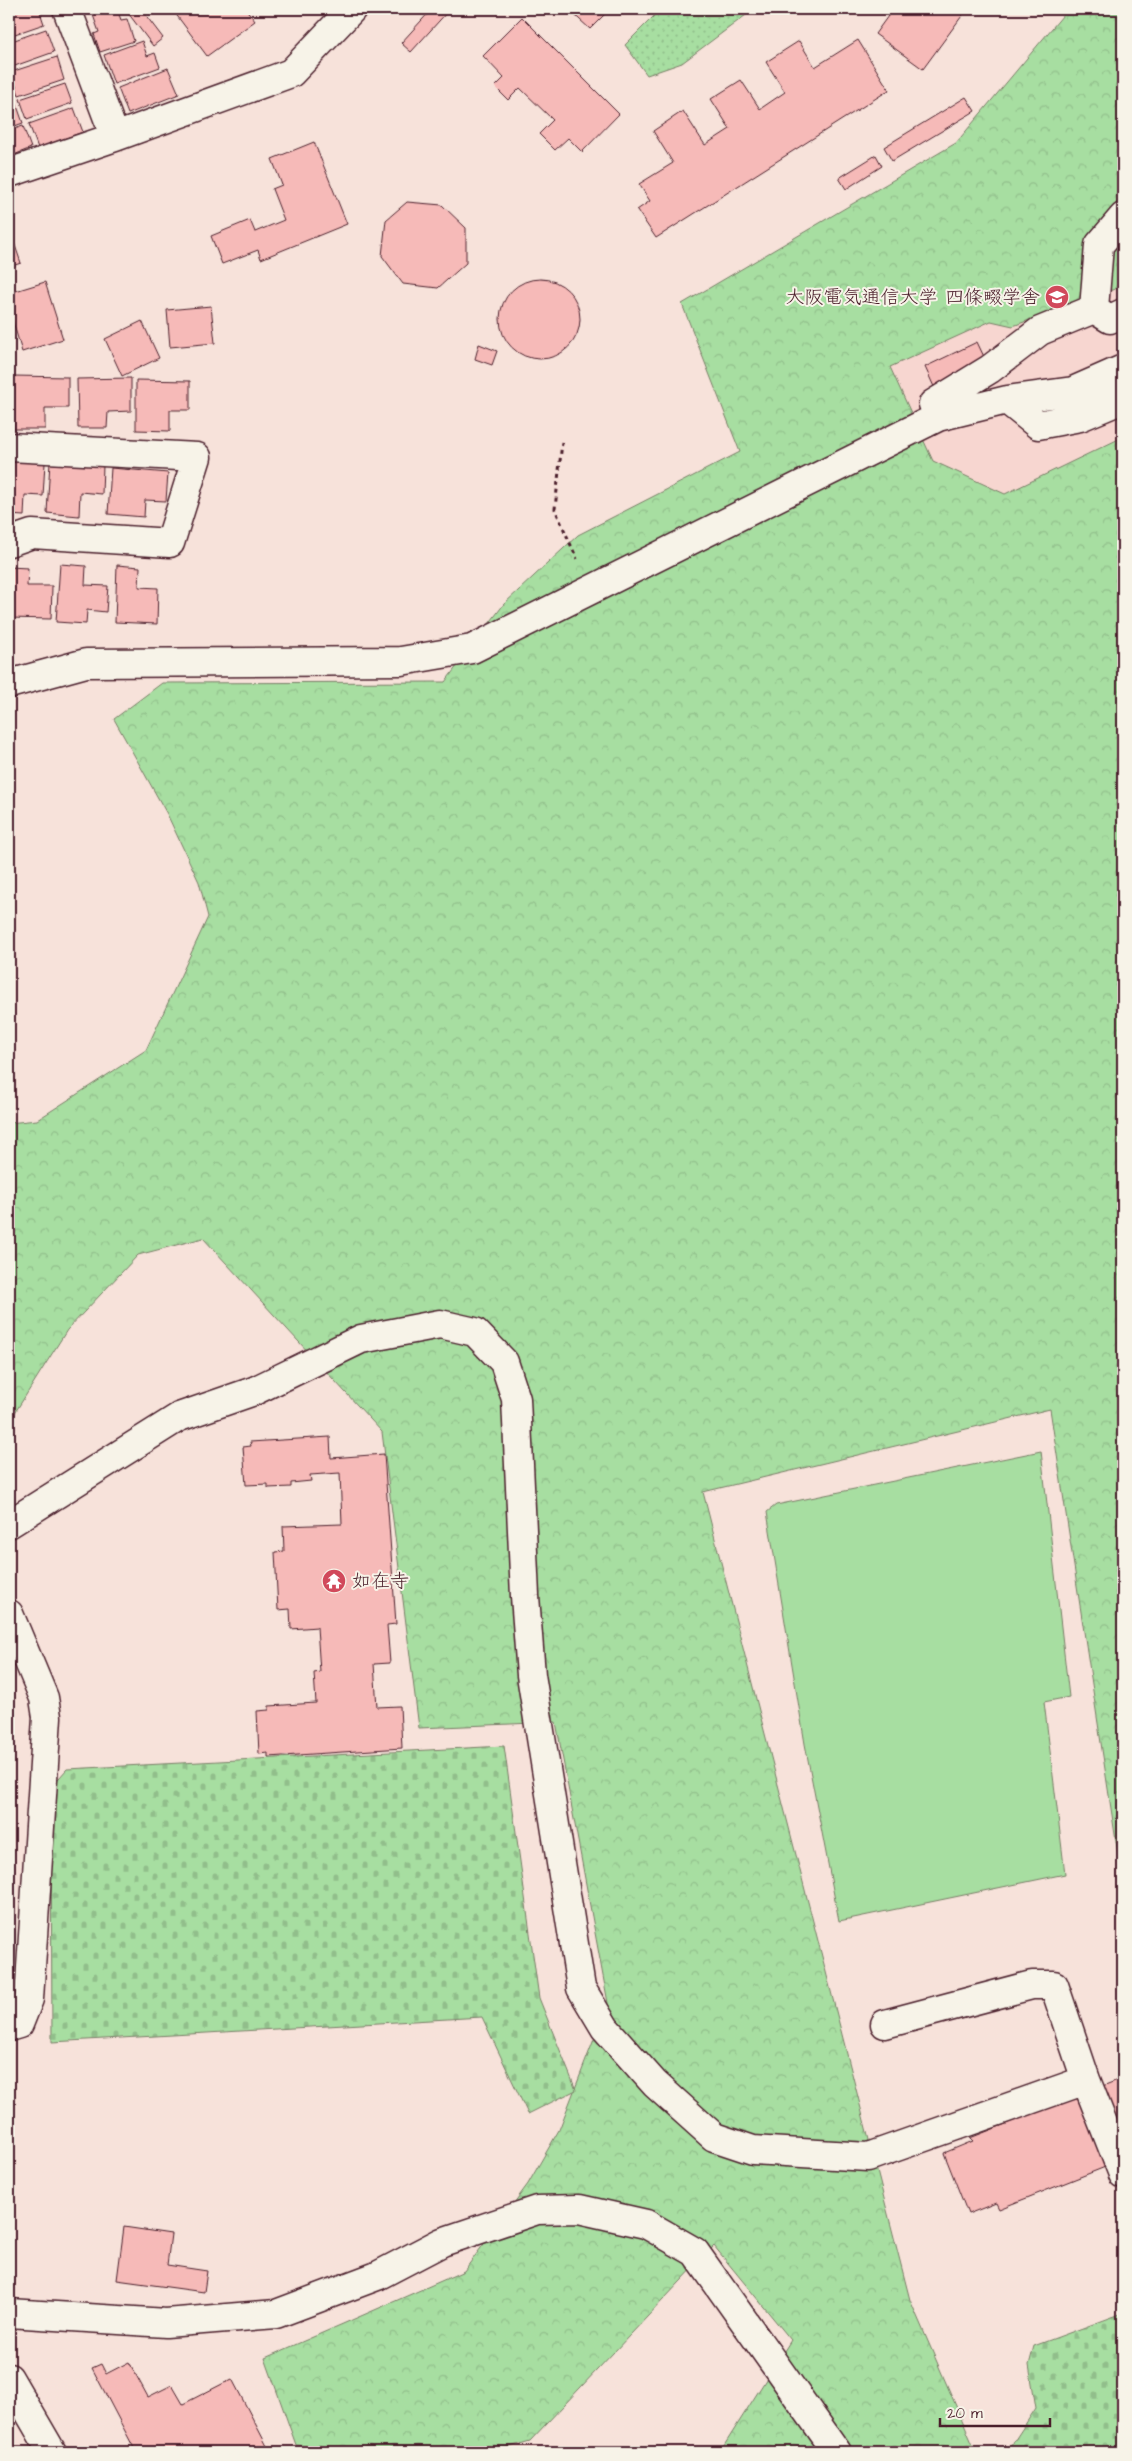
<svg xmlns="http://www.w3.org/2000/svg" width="1132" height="2461" font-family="'Architects Daughter','Klee One',sans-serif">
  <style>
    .built { fill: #f7d6d0 }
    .grass { fill: #a7dea1; stroke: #787e66 }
    .forest { fill: url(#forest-crowns); stroke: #787e66 }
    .cemetery { fill: url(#cemetery-stones); stroke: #787e66 }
    .park { fill: url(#park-dots); stroke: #787e66 }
    .building { fill: #f6bab8; stroke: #4a1f2b }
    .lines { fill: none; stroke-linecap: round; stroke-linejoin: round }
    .minor-casing { stroke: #4a1f2b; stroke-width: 31 }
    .path { stroke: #4a1f2b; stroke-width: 3; stroke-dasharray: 4 4; stroke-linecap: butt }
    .minor { stroke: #f7f3e8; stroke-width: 28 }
    .labels { text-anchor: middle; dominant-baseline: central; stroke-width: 4; stroke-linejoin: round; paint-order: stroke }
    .poi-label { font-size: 19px; fill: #4a1f2b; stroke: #f7f3e8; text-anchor: end }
  </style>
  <defs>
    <pattern id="forest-crowns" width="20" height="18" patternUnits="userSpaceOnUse" patternTransform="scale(1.25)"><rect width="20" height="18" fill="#a7dea1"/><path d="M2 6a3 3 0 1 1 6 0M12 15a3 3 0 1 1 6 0" fill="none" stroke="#91be8b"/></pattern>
    <pattern id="cemetery-stones" width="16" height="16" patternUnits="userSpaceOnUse" patternTransform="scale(1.25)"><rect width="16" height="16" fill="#a7dea1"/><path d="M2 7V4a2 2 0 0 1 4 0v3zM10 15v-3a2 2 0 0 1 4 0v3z" fill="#91be8b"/></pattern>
    <pattern id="park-dots" width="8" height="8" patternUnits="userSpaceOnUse" patternTransform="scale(1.25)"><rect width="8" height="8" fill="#a7dea1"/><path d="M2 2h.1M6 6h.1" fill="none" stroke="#91be8b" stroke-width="1.8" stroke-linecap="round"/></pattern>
  </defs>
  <rect width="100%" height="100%" fill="#f7e2da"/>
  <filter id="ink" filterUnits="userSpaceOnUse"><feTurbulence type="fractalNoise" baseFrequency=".02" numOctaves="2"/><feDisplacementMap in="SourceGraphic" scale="10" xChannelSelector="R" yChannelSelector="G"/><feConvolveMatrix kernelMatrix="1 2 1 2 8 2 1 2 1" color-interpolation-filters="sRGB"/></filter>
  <g filter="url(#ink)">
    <path class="built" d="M1123 214V545L902 518 860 381Z"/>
    <path class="grass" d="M1041 1451 1069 1697 1044 1702 1065 1874 839 1921 805 1744 767 1512 776 1505Z"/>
    <path class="forest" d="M1068 9H1123V286L1013 326 991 321 890 367 933 461 1005 494 1123 437V1887L1050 1409 703 1492 910 2300 976 2452H720L791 2340 714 2246 530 2441 493 2452H368L296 2445 265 2358 464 2271 528 2184 559 2130 608 2003 556 1722 419 1728 382 1432 203 1238 138 1255 67 1330 9 1422V1123L37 1120 146 1050 208 917 199 882 167 814 114 719 162 683 445 682 504 604 578 535 740 452 682 304 956 143Z"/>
    <path class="cemetery" d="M504 1746 539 1998 576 2090 528 2114 482 2017 52 2042 51 1787 67 1769Z
      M1123 2313V2452H1007L1036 2408 1029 2365 1034 2346Z"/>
    <path class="park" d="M661 9H754L682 63 647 75 625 45Z"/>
    <path class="building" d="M24 9H39L44 24 9 36V14Z
      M112 9H117L121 20 127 19 134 41 100 52 94 34 99 32 93 15Z
      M125 9H141L163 38 153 46Z
      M172 9H246L255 21 207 56Z
      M432 9 449 10 411 52 401 43Z
      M568 9H610L590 29Z
      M893 9H967L923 69 875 34Z
      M522 17 619 114 582 152 568 138 555 150 539 134 553 120 520 88 508 100 495 87 504 78 483 56Z
      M46 29 54 52 9 68V42Z
      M858 40 889 90 656 238 637 210 650 201 639 184 673 163 653 131 683 111 705 145 730 129 711 99 741 80 760 109 785 92 766 62 799 41 815 67Z
      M142 41 147 56 155 53 160 67 114 84 104 55Z
      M57 57 64 80 19 95 11 72Z
      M168 68 179 94 128 114 118 88Z
      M65 84 72 103 27 119 20 99Z
      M966 97 975 111 892 161 884 147Z
      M15 100 23 123 9 128V103Z
      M74 108 83 132 38 148 29 124Z
      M23 126 31 148 9 157V131Z
      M314 142 347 224 261 259 258 250 222 264 211 236 250 220 255 232 284 220 272 189 282 185 272 159Z
      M876 155 882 166 846 189 839 178Z
      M407 202 442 205 466 228V263L438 288 403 284 382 256 386 220Z
      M9 228 21 263 9 267Z
      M500 319a40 40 0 1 1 80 0a40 40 0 1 1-80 0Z
      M45 282 63 339 22 352 9 308V293Z
      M211 306 215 343 170 347 167 310Z
      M142 321 159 358 122 376 105 339Z
      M977 342 987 363 935 389 925 367Z
      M479 344 497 351 492 365 475 359Z
      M14 376 68 377V408H45V429H14Z
      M131 378V411L108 412 107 428H78L77 379Z
      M136 380 190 381V410H170V431L136 430Z
      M9 461 45 463 43 496 25 495 24 516 9 515Z
      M50 462 103 465 102 494 80 492 79 516 47 513Z
      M111 468 168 473 166 501 145 500 144 517 108 514Z
      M60 564 86 566 85 585 108 586 106 612 87 610 86 624 56 622Z
      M117 565 140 567 139 587 158 588 157 624 115 622Z
      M9 567 28 568 27 586H52L51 619 9 618Z
      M330 1437 331 1458 384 1454 396 1624 387 1625 390 1663 374 1664 377 1707 400 1706 402 1748 268 1757V1753L259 1754 257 1711 269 1710V1706L316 1703 314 1673 320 1672 317 1627 291 1629 290 1609 278 1610 275 1552 284 1551 283 1526 342 1524 340 1473 310 1475 311 1481 291 1483V1487L268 1488V1484L246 1485 243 1447 251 1446 250 1442Z
      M1123 2078V2160L999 2209 996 2203 968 2214 944 2153 973 2141 970 2138Z
      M124 2227 171 2234 167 2265 207 2271 204 2292 117 2280Z
      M129 2362 148 2397 172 2385 183 2404 232 2379 268 2448 261 2452H136L92 2368 101 2364 106 2374Z"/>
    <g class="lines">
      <g class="minor-casing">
        <path id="minor" d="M67 9 115 137
          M9 173 115 137 291 73 352 9
          M1094 309 1110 319 1123 313
          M1007 400 1073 391 1123 369
          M938 417 933 404 990 369 1040 331 1094 309 1099 245 1123 217
          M9 447 197 457 170 543 32 534 9 542
          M9 684 86 663 401 661 472 649 938 417 1007 400 1038 425 1080 417 1123 399
          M9 1524 179 1417 254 1391 361 1339 440 1324 475 1332 504 1362 516 1399 525 1596 531 1675 581 1988 605 2028 655 2084 714 2137 753 2150 868 2157 1086 2080
          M9 1614 44 1698 47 1717 29 1999 19 2024 9 2027
          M885 2024 1032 1985H1054L1086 2080 1123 2174
          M9 2313 166 2323 276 2314 377 2276 442 2242 537 2210 579 2209 646 2224 695 2252 837 2452
          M9 2378 52 2452"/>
      </g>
      <path class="path" d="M562 442 555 509 577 559"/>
      <use href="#minor" class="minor"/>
    </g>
  </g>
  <defs>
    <g id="university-disc" transform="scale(1.25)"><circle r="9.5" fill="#d1495b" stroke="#f7f3e8"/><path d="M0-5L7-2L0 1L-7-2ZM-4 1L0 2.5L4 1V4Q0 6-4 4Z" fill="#fff"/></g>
    <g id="temple-disc" transform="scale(1.25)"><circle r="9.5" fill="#d1495b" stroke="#f7f3e8"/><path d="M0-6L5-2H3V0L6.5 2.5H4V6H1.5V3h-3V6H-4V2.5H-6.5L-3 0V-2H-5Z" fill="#fff"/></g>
  </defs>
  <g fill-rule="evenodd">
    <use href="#university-disc" x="1057" y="297"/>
    <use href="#temple-disc" x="334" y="1581"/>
  </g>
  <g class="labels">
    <g class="poi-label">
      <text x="1040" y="297">大阪電気通信大学 四條畷学舎</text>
      <text x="352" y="1581" text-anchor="start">如在寺</text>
    </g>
  </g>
  <rect width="1132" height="2461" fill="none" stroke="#f7f3e8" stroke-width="30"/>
  <rect x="15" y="15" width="1102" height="2431" fill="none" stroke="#4a1f2b" stroke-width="2" filter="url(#ink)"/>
  <path d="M940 2418v8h110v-8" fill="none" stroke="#4a1f2b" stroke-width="2.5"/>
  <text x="947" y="2418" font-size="15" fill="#4a1f2b" stroke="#f7f3e8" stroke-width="4" paint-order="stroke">20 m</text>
</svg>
